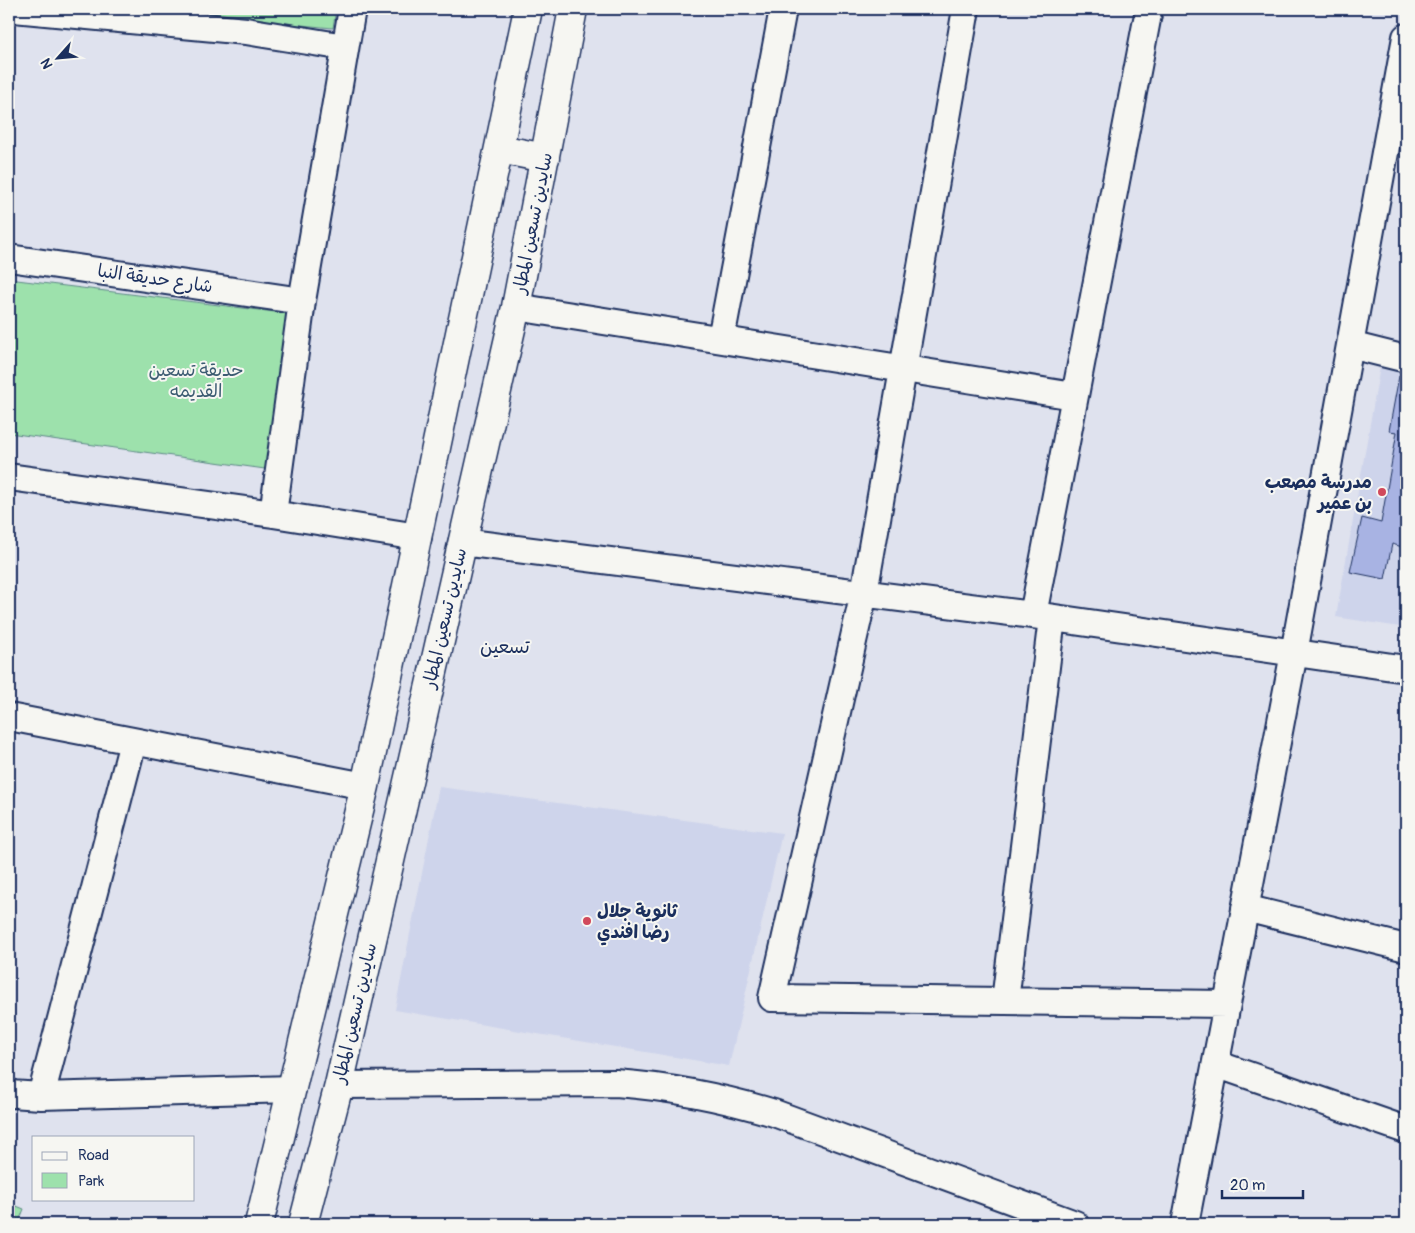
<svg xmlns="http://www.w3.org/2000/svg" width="1415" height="1233" font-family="Pangolin,'Playpen Sans Arabic',sans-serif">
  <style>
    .built { fill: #ced4eb }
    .green { fill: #9de1ac; stroke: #5c8885 }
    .building { fill: #a8b3e3; stroke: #1b2f5e }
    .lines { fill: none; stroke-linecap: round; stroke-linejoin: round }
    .street-casing { stroke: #1b2f5e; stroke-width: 30 }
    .secondary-casing { stroke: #1b2f5e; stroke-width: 31 }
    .street { stroke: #f6f6f2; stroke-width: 26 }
    .secondary { stroke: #f6f6f2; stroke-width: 28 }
    .poi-dot { fill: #d1495b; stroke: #f6f6f2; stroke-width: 2 }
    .labels { text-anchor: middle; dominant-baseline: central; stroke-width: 4; stroke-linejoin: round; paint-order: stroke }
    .street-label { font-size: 18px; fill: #1b2f5e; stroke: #f6f6f2 }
    .park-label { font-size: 18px; fill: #3c5c72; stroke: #f6f6f2 }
    .poi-label { font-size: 18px; font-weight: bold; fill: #1b2f5e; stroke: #f6f6f2; text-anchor: end }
    .neighbourhood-label { font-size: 19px; fill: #1b2f5e; stroke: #f6f6f2 }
  </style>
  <rect width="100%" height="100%" fill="#dfe2ee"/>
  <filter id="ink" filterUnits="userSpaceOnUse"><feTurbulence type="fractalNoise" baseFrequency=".02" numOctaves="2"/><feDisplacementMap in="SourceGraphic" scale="10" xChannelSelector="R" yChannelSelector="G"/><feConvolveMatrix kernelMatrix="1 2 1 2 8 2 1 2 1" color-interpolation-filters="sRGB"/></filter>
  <g filter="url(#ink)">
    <path class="built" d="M1381 361 1406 367V628L1336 617Z
      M439 787 782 833 729 1066 395 1010Z"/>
    <path class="green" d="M161 9H336L333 28 161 12Z
      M9 279 291 314 265 469 9 433Z
      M9 1203 24 1209 18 1224H9Z"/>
    <path class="building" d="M1399 376 1406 377V548L1392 544 1385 579 1350 572 1362 518 1381 523 1397 432 1389 431Z"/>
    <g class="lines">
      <g class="street-casing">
        <path id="street" d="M14 9 246 31 345 47
          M966 9 864 593 772 998 1227 1004
          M9 258 302 301
          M516 307 1074 396
          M721 339 783 9
          M1350 345 1406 359
          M9 477 273 514 418 537
          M273 514 302 301 352 9
          M462 542 1033 615 1406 669
          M1033 615 1149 9
          M9 717 365 786
          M1245 908 1406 948
          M1005 1001 1052 618
          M1216 1064 1406 1130
          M339 1085 616 1083C670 1087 721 1097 774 1113L1075 1224
          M9 1092 11 1094 41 1096 292 1089
          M41 1096 133 742
          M1185 1224 1294 653 1406 37"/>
      </g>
      <g class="secondary-casing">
        <path id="secondary" d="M499 149 545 158
          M259 1224 365 786 528 9
          M303 1224 339 1085 516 307 573 9"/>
      </g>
      <use href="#street" class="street"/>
      <use href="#secondary" class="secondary"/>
    </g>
  </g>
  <g class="poi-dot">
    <circle cx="1382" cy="492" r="5"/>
    <circle cx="587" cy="921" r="5"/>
  </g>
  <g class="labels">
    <g class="street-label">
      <text transform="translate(533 223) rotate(-79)">سايدين تسعين المطار</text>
      <text transform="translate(155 279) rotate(8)">شارع حديقة النبا</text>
      <text transform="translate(445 618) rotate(-77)">سايدين تسعين المطار</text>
      <text transform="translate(355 1013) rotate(-77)">سايدين تسعين المطار</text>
    </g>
    <g class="park-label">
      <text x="196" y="370">حديقة تسعين<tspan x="196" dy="21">القديمه</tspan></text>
    </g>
    <g class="poi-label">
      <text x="1372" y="482">مدرسة مصعب<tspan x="1372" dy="21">بن عمير</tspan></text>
      <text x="597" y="911" text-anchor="start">ثانوية جلال<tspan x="597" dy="21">رضا افندي</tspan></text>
    </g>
    <g class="neighbourhood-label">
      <text x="505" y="647">تسعین</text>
    </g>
  </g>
  <rect width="1415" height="1233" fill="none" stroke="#f6f6f2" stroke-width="30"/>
  <rect x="15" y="15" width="1385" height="1203" fill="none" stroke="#1b2f5e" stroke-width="2" filter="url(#ink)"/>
  <rect x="32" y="1136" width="162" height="65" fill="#f6f6f2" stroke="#9ea6b7"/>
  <rect x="42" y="1152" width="25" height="8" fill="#f6f6f2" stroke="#9ea6b7"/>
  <text x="78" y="1160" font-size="15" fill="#1b2f5e">Road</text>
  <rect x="42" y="1173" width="25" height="15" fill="#9de1ac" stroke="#9ea6b7"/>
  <text x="78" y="1186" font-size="15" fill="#1b2f5e">Park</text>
  <g transform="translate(58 58) rotate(243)" stroke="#f6f6f2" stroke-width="4" paint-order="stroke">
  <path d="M0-4L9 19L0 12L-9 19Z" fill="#1b2f5e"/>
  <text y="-8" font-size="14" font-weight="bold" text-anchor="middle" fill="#1b2f5e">N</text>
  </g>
  <path d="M1222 1190v8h81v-8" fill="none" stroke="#1b2f5e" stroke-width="2.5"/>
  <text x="1230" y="1190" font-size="15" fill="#1b2f5e" stroke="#f6f6f2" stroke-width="4" paint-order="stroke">20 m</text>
</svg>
